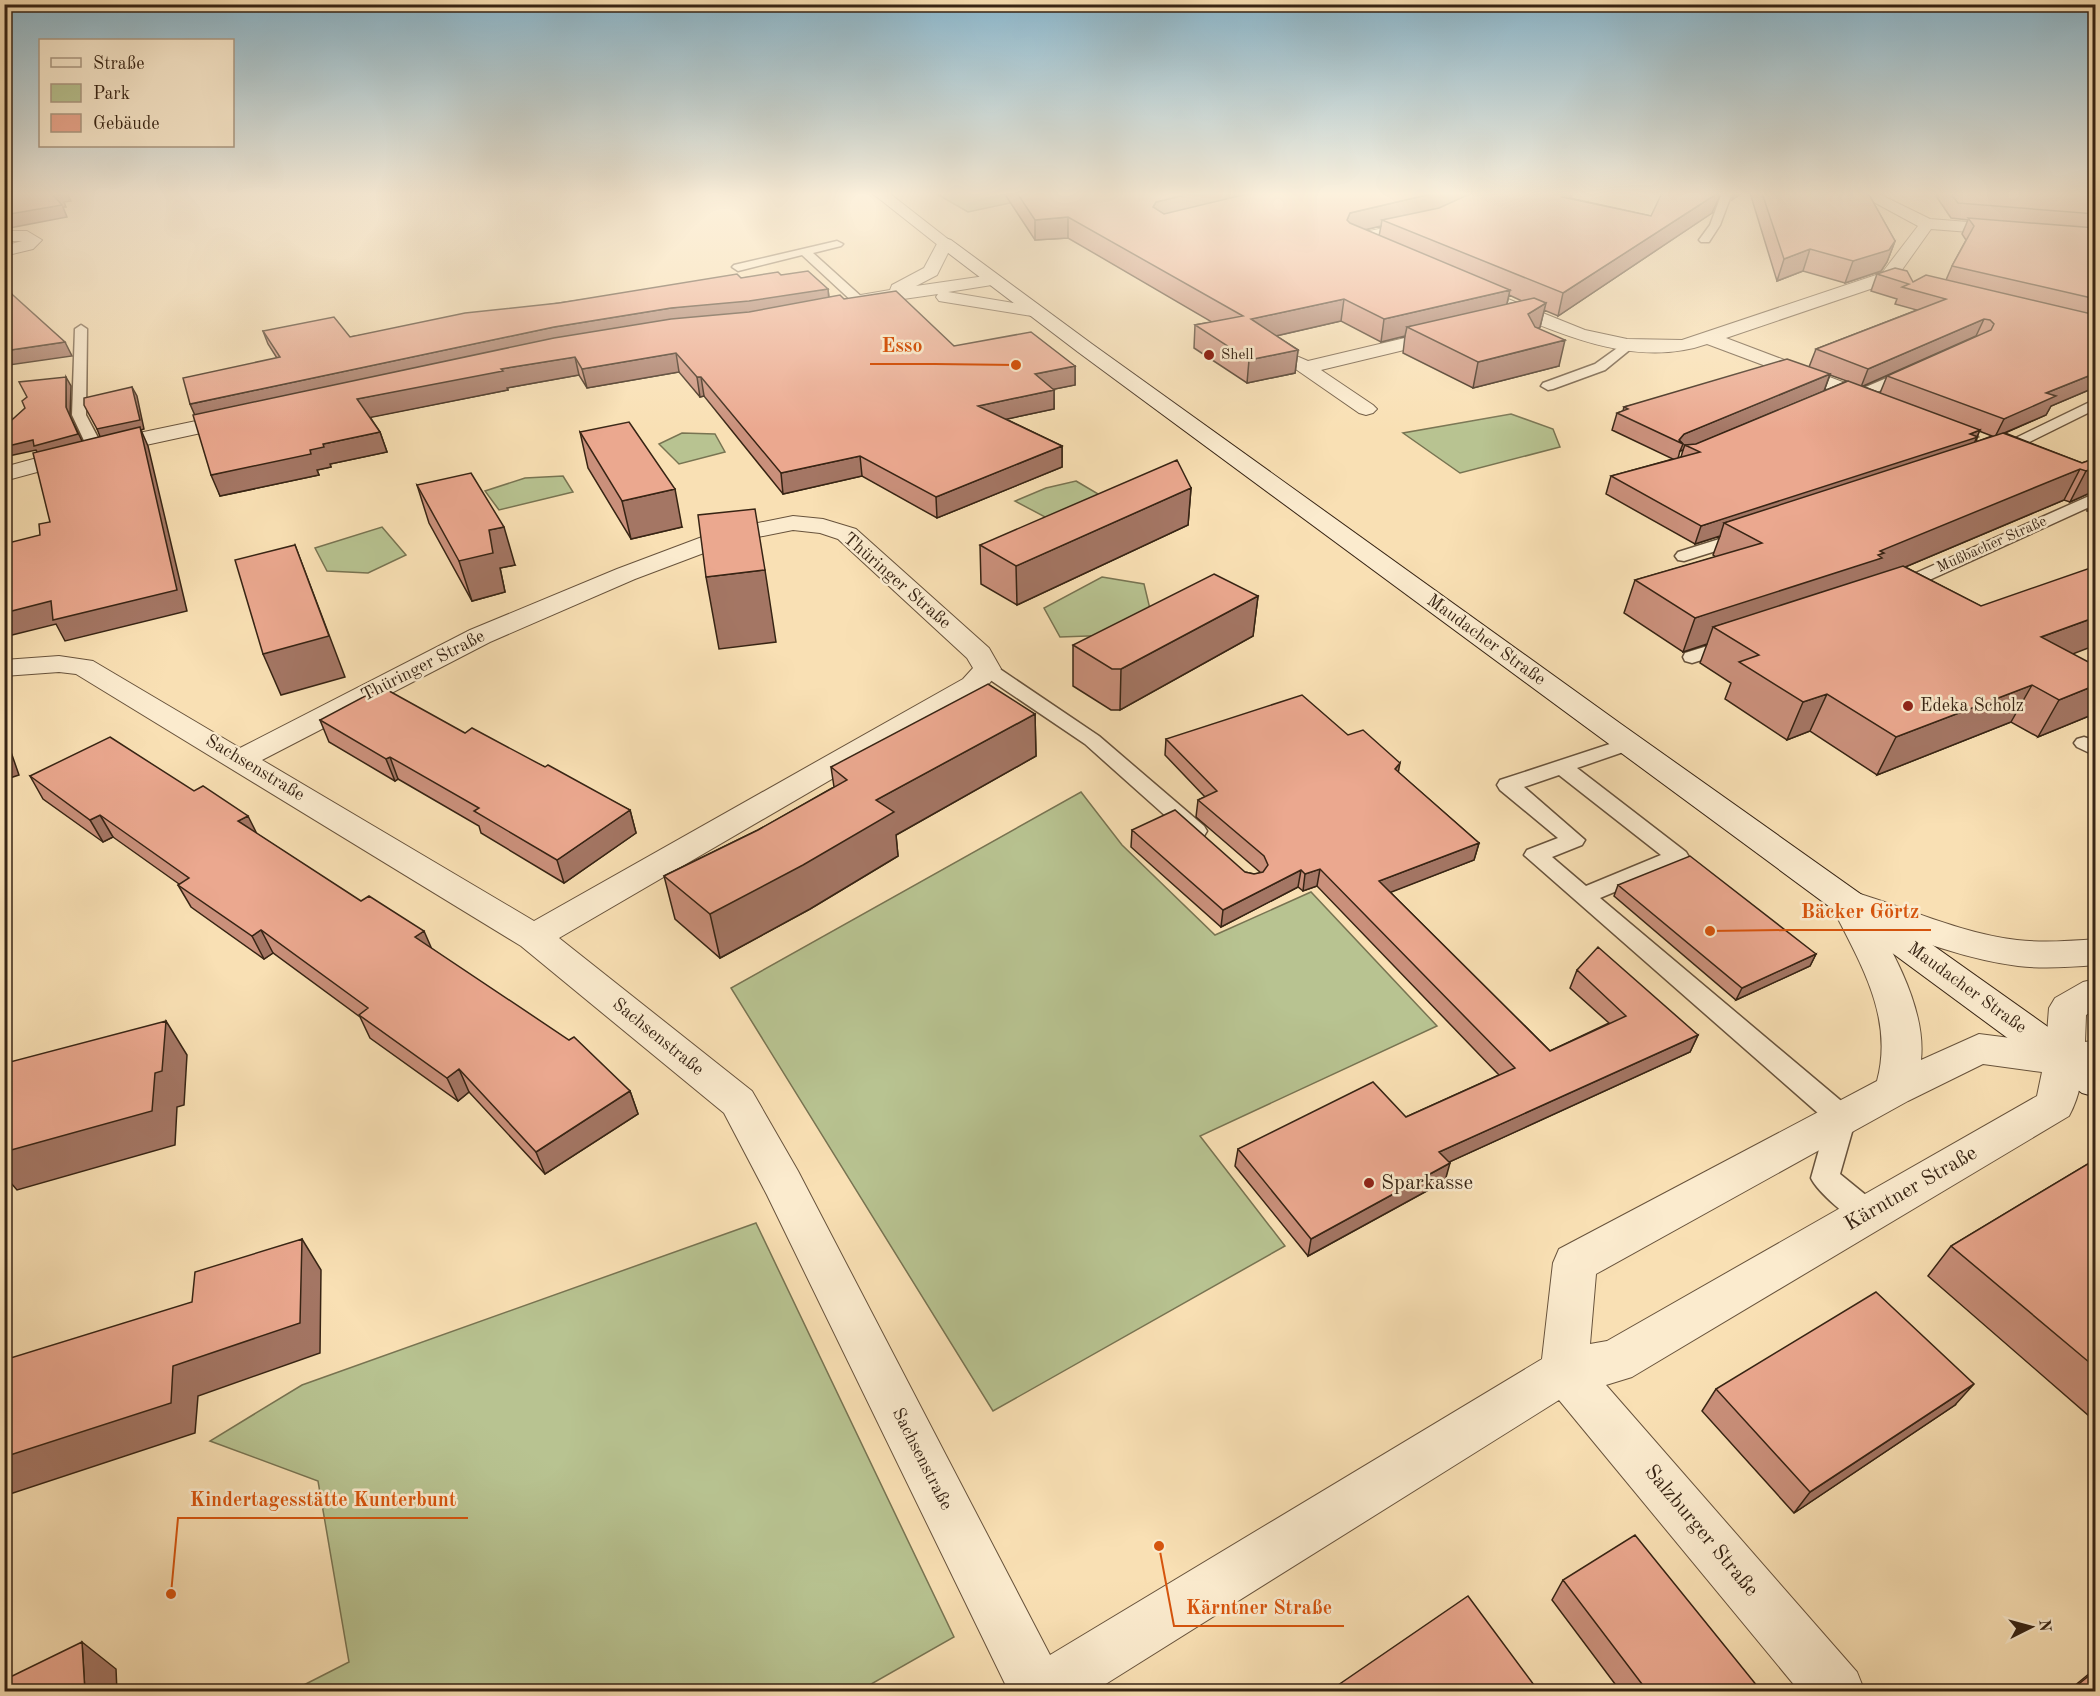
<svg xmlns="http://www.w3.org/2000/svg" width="2100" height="1696" font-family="'Old Standard TT',serif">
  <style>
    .green { fill: #b8c391; stroke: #787452; stroke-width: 1.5 }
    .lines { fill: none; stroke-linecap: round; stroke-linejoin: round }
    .service-casing { stroke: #68533c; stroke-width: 3 }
    .minor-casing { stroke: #68533c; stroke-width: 2 }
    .tertiary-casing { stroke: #68533c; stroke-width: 2 }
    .secondary-casing { stroke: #372414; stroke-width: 2 }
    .service { fill: #fbebce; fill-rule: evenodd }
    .minor { fill: #fbebce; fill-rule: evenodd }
    .tertiary { fill: #fbebce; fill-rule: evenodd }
    .secondary { fill: #fbebce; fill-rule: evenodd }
    .wall { fill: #ca907b; stroke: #372414; stroke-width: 1.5; fill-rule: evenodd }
    .shaded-wall { fill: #a47664; stroke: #372414; stroke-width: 1.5 }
    .building { fill: #eba88f; stroke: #372414; stroke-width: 1.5 }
    .poi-dot { fill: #8f2418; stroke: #fbebce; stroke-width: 2 }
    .labels { text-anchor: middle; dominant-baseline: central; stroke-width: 5; stroke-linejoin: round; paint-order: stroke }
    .far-poi-label { font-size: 15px; fill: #372414; stroke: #fbebce; text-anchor: start }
    .far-street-label { font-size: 15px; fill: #372414; stroke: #fbebce }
    .street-label { font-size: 18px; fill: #372414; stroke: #fbebce }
    .poi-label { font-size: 18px; fill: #372414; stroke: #fbebce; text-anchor: start }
    .near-poi-label { font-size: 21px; fill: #372414; stroke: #fbebce; text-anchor: start }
    .near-street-label { font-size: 21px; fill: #372414; stroke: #fbebce }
    .leader { fill: none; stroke: #d6540d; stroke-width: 2 }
    .callout-dot { fill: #d6540d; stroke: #fbebce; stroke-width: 2 }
    .callout-label { font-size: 20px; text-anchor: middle; font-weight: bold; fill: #d6540d; stroke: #fbebce; stroke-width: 5; stroke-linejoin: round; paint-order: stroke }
  </style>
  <rect width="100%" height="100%" fill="#f9e0b4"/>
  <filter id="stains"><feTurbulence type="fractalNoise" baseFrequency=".00333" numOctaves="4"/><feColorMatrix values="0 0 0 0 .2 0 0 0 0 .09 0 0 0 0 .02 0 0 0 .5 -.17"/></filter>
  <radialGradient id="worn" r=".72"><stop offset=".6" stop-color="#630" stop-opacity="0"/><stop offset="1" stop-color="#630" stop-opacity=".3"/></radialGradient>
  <path class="green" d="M935 193H1007L1028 199 968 212Z
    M1511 414 1553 429 1560 447 1460 473 1403 433Z
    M682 433 715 434 725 452 679 464 659 444Z
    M563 476 573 492 499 510 485 491 525 478Z
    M1076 481 1105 498 1060 525 1015 501 1046 488Z
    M382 527 406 555 368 573 327 571 315 548Z
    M1102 577 1144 584 1150 609 1117 635 1060 637 1044 608Z
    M1081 792 1122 845 1215 935 1311 892 1437 1026 1200 1136 1285 1246 993 1411 731 988Z
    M756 1223 954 1637 859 1691H292L349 1662 318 1481 210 1441 302 1385Z"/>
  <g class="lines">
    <g class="service-casing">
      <path id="service" d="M1722 193H1732L1720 225 1709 242H1701L1699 240 1710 225Z
        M837 241 843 244 841 246 813 253 863 298 865 301 863 304H855L802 255 738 271 732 267 734 265Z
        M81 325 87 329 86 415 104 449 96 454 88 449 72 415 75 329Z
        M1627 341 1634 345 1632 348 1605 370 1553 389 1548 390 1541 386 1543 383 1595 364Z
        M1910 368 1915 369 1917 372 1915 375 1864 398H1854L1852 395 1854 392Z
        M2096 399V409L2001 456 1996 458 1988 453 1991 450Z
        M2096 493V504L1903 592H1891L1888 588 1891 584Z
        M1745 531 1753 536 1751 540 1684 561 1678 560 1675 556 1678 552Z
        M1733 638 1740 640 1742 644 1740 648 1692 663 1685 661 1683 657 1685 653Z
        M987 663 994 665 1099 736 1204 826 1207 831 1204 836 1196 838 1188 836 1085 744 980 673 977 669 980 665Z
        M2084 737 2096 741V756L2077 747 2074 743 2077 739Z
        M1628 738 1635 740 1638 744 1635 748 1577 768 1686 852 1689 857 1686 862 1600 898 1852 1110 1856 1118 1840 1174 1878 1205 1883 1214 1878 1223C1873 1225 1870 1227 1865 1225 1851 1222 1817 1191 1811 1178L1827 1121 1524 855 1527 850 1558 838 1500 790 1497 785 1500 780ZM1559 775 1661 855 1586 886 1552 857 1582 845 1585 840 1524 787Z"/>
    </g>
    <g class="minor-casing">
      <path id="minor" d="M1472 193H1488C1461 228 1395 235 1354 244L1346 239 1348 236C1389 225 1439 223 1472 193Z
        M1857 193H1877L1930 219 2096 232V242L1931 229 1894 281 1726 338 1885 398 1888 402 1885 406 1878 408 1707 344C1636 369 1561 334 1496 307L1493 303 1496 299H1508L1585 330 1627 339 1682 340 1882 273 1918 226Z
        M4 231H27L42 240 33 249 4 256V246L22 241H4Z
        M945 238 953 243 937 275 916 286 992 275 998 276 1001 280 998 284 948 292 1038 307 1041 311 1038 315 1032 316 945 302 939 301 936 297 938 294 855 306 849 305 846 301 849 297 890 290 892 285 924 268 939 240Z
        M1447 328 1454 330 1456 334 1454 338 1321 370 1373 405 1377 409 1373 413 1366 415 1359 413 1284 361 1287 357 1294 355 1308 361Z
        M239 412 247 413 250 418 247 423 100 455 4 481V467L96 442Z
        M793 516 823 519 856 529 989 648 1001 669 983 691 559 938 752 1091 798 1171 1050 1655 1542 1359 1553 1263 1559 1249 1877 1081C1895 1015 1857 958 1829 901L1834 893 1846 889 1858 893C1886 938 1927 1005 1921 1060L1979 1034 2064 1045 2078 1049C2087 1068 2079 1098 2069 1116L1632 1377 1606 1385 1857 1672 1865 1692H1800L1559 1400 1093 1692H1009L767 1195 724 1113 521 946 76 674 59 672 4 676V660L59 656 93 661 240 748 470 630 617 569 718 531ZM793 530 820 533 838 539 967 658 973 668 963 679 534 921 262 760 490 642 635 579 733 542ZM1983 1064 2042 1072 2037 1096 1607 1341 1590 1344 1596 1274 1908 1101Z"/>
    </g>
    <g class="tertiary-casing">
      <path id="tertiary" d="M872 193H889L953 243 951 246H939Z
        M1850 891C1906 907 1959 933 2017 940 2043 943 2070 941 2096 939V965C2070 967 2043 969 2018 966 1956 958 1896 932 1838 911L1833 903 1838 895Z
        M2096 979V1009L2086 1015 2085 1042 2096 1040V1070L2064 1075 2050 1071 2045 1060 2049 1008 2055 998 2083 982Z"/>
    </g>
    <g class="secondary-casing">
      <path id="secondary" d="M945 238 951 240 1092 344 1621 724 2096 1061V1097L2082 1093 1078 352 939 246 937 243Z"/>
    </g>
    <use href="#service" class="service"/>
    <use href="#minor" class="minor"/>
    <use href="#tertiary" class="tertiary"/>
    <use href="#secondary" class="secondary"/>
  </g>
  <path class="wall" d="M1004 193H1468L1461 199 1472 193H1573L1570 198 1651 216 1712 213 1558 316 1544 310 1540 327 1539 328 1559 366 1473 388 1403 353 1405 336 1381 342 1341 321 1276 336 1298 350 1295 373 1247 383 1194 348 1195 325 1212 322 1068 238 1035 240ZM1381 226 1379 236 1365 230ZM1509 295 1522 301 1507 304Z
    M1750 193H1868L1895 241 1887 262 1881 271 1845 283 1803 271 1777 281Z
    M1934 193H2096V387L2051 406 2046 415 2005 433 2082 463 2096 458V483L2090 493 2070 502 2064 500 1905 567 2073 654 2094 714 2038 737 2011 722 1877 775 1810 731 1787 740 1725 699 1731 683 1700 663 1707 644 1683 652 1624 613 1635 580 1716 557 1713 555 1720 536 1695 544 1606 494 1611 476 1673 459 1612 430 1617 413 1623 411 1624 407 1809 367 1816 349 1917 310 1895 304 1897 299 1871 291 1877 274 1913 282 1946 280 1952 266 1966 240 1962 234 1968 220 1951 218ZM1976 336 1887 376 1880 393 1862 386ZM1830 375 1847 381 1824 391ZM1979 431 1992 436 1976 442ZM1683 450 1681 457 1678 458 1680 451Z
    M781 275 828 289 829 297 844 299 954 346 1075 366V385L1054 389V409L1006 419 1062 446V467L937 518 862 476 783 494 704 396 700 397 679 372 587 388 579 375 507 388 508 390 370 417 380 432 387 452 330 464 331 467 317 470 319 475 220 496 195 415 277 358 268 344 263 331 350 337 559 303 741 278Z
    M580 432 682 527 631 539 588 468Z
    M417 485 515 565 500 568 505 592 472 601 429 523Z
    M1191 488 1188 525 1017 605 981 584 980 545Z
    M2096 495V515L2087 511Z
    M1258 596 1253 636 1120 710H1111L1073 686V645Z
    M1035 714 1036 756 896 835 898 856 810 909 720 958 675 919 664 876 758 830 834 787 831 767Z
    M320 720 465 733 545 767 630 810 636 833 564 883 481 833 479 826 398 779 395 781 329 742Z
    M1348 735 1398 772 1479 843 1474 860 1390 892 1550 1051 1609 1023 1570 988 1577 970 1698 1035 1690 1052 1449 1162 1445 1181 1308 1256 1235 1166 1238 1149 1406 1117 1499 1075 1317 886 1303 891 1298 887 1221 927 1131 847 1132 830 1245 872 1254 874 1261 873 1196 817 1198 800 1205 797 1165 755 1166 739Z
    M30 776 257 834 431 948 630 1091 638 1114 545 1174 469 1092 458 1101 370 1038 360 1017 273 953 264 959 191 907 178 885 179 884 113 837 103 842 43 799Z
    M1618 885 1816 954 1810 966 1736 1000 1614 896Z
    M2096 1159V1422L1928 1276 1951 1246Z
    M1716 1389 1955 1405 1794 1513 1702 1411Z
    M1563 1580 1762 1692H1621L1552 1600Z
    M2096 1668V1692H2067Z"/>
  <path class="shaded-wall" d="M59 193H67L71 201 64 202 66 207H63L67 217 4 229V215Z
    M1193 193H1274L1152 227 1153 207 1156 202Z
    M1435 193H1468L1458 201 1428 215 1382 220 1381 226 1347 234V220L1350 213Z
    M1564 193H1573L1557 217 1562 197Z
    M1718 193H1721L1712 213 1558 316 1563 293Z
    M1734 193H1742L1732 200Z
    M1068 217V238L1035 240V220Z
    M1895 241 1887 262 1881 271 1845 283 1853 261Z
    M1810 249 1803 271 1777 281 1784 259Z
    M828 289 829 301 196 418 190 404 554 327 671 308Z
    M1510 290 1505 312 1407 327 1405 336 1381 342 1384 319Z
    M1344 299 1341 321 1249 342 1251 319Z
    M1546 303 1540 327 1522 339 1528 314Z
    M1984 319 1976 336 1861 387 1868 369Z
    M1565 340 1559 366 1473 388 1478 362Z
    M65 342 72 356 9 365 4 356V351Z
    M1298 350 1295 373 1247 383 1249 360Z
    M676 353 679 372 587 388 582 369Z
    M575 357 579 375 507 388 508 390 363 419 357 399 501 369Z
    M1075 366V385L1035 393V374Z
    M2096 373V387L2051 406 2046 415 1995 437 2004 419 2046 393Z
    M1830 374 1824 391 1690 447 1685 445 1683 450 1680 451 1683 444 1679 440 1684 434Z
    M66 377 71 386 70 416 83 443 39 455 36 450 4 457V447L66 407Z
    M697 377H701L704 396 700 397Z
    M132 387 137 396 144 429 141 430 148 446 187 611 65 641 56 624 4 637V613L101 439 97 429Z
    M1054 390V409L979 425 978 406Z
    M1980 430 1969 455 1724 523 1720 536 1695 544 1701 526 1970 434Z
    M380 432 387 452 330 464 331 467 317 470 319 475 220 496 211 475 310 450 323 444Z
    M1062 446V467L937 518 936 497Z
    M860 456 862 476 783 494 781 473Z
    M2096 467V483L2090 493 2070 502 2086 471Z
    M2080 469 2064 500 1872 581 1713 627 1707 644 1683 652 1695 618Z
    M1191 488 1188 525 1017 605 1016 566Z
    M675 489 682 527 631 539 622 501Z
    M504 527 515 565 500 568 505 592 472 601 459 561 489 530Z
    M295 545 345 677 281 695 263 654Z
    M765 570 776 642 719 649 706 577Z
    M1258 596 1253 636 1120 710 1121 669Z
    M2096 617V645L2021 674 2041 637Z
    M2032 685 2011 722 1877 775 1896 737Z
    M2096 685V711L2094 714 2038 737 2059 700Z
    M1827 694 1810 731 1787 740 1803 702Z
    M1035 714 1036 756 896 835 898 856 810 909 720 958 710 914 876 800Z
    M4 732 19 775 4 780Z
    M390 757 398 779 395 781 386 759Z
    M1400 763 1397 779 1395 769Z
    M630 810 636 833 564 883 557 860Z
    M100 815 113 837 103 842 90 820Z
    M248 816 259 838 238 821Z
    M1479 843 1474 860 1376 898 1379 881Z
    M1320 869 1317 886 1303 891 1305 874Z
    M1301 870 1298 887 1221 927 1223 910Z
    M261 930 273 953 264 959 252 936Z
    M424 931 434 954 415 937Z
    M1816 954 1810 966 1736 1000 1742 988Z
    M166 1021 187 1055 184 1105 177 1107 175 1145 17 1190 4 1175V1152L155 1073Z
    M1698 1035 1690 1052 1434 1169 1439 1152Z
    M459 1069 469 1092 458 1101 447 1078Z
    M630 1091 638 1114 545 1174 536 1152Z
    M1450 1163 1445 1181 1308 1256 1311 1239Z
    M302 1239 321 1270 320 1353 198 1396 195 1433 4 1496V1457L173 1366Z
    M1974 1384 1955 1405 1794 1513 1810 1492Z
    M82 1642 116 1669 117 1692H85Z"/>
  <path class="building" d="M4 193H60L61 194 54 196 62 205 4 215Z
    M1017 193H1193L1156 202 1153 207 1164 214 1251 193H1435L1350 213 1347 220 1350 223 1510 290 1384 319 1344 299 1251 319 1298 350 1249 360 1195 325 1243 316 1068 217 1035 220Z
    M1472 193H1564L1562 197 1651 216 1662 193H1718L1563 293 1382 220 1439 208Z
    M1762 193H1868L1895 241 1889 250 1853 261 1810 249 1784 259Z
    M1950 193H2096V214L1958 203Z
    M1968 218 2096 228V299L1952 266 1974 226Z
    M1895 268 1907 271 1913 282 1926 275 2096 315V373L2046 393 2056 396 2004 419 1887 376 1991 330 1994 324 1990 320 1984 319 1868 369 1816 349 1946 299 1902 287 1909 284 1877 274Z
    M808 271 828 289 749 301 671 308 554 327 190 404 183 378 280 357 263 331 334 317 350 337 465 313 559 303 737 274 741 278 778 272 781 275Z
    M4 287 65 342 4 351Z
    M896 291 954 346 1031 332 1075 366 1035 374 1054 390 978 406 1062 446 936 497 860 456 781 473 701 377H697L676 353 582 369 575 357 501 369 503 371 357 399 380 432 323 444 324 447 310 450 311 454 211 475 193 415 554 338 671 319 749 312 840 295 844 299Z
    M1534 298 1546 303 1528 314 1535 327 1565 340 1478 362 1407 327Z
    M1787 359 1830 374 1684 434 1679 440 1683 444 1617 413 1628 409 1624 407Z
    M66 377V407L78 434 34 446 33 440 4 447V427L25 408 22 401 27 397 19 382Z
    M1848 381 1980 430 1970 434 1978 437 1701 526 1611 476 1700 452 1685 445 1696 444Z
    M132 387 140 420 97 429 84 405V398Z
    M629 422 675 489 622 501 580 432Z
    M140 427 177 590 53 620 51 601 4 613V544L40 535 39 524 50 522 33 453Z
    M2003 433 2082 463 2096 458V467L2086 471 2080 469 1880 551 1884 553 1878 555 1882 558 1695 618 1635 580 1762 543 1724 523Z
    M1177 460 1191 488 1016 566 980 545Z
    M471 473 504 527 489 530 493 553 459 561 417 485Z
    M755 509 765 570 706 577 698 515Z
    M295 545 329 636 263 654 235 560Z
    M1903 566 1981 606 2096 566V617L2041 637 2096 666V685L2059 700 2032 685 1896 737 1827 694 1803 702 1739 662 1759 655 1713 627Z
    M1214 574 1258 596 1121 669H1112L1073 645Z
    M988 684 1035 714 876 800 894 812 803 865 710 914 664 876 758 830 847 780 831 767Z
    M382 687 465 733 472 728 545 767 548 765 630 810 557 860 474 811 479 808 390 757 386 759 320 720Z
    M1302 695 1348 735 1363 730 1400 763 1395 769 1479 843 1379 881 1550 1051 1626 1016 1577 970 1598 947 1698 1035 1439 1152 1450 1163 1311 1239 1238 1149 1373 1082 1406 1117 1515 1068 1320 869 1305 874 1301 870 1223 910 1132 830 1175 810 1245 872 1254 874 1263 872 1268 865 1264 856 1198 800 1217 791 1166 739Z
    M110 737 194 791 203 786 248 816 238 821 361 901 369 896 424 931 415 937 569 1040 574 1037 630 1091 536 1152 459 1069 447 1078 359 1015 368 1008 261 930 252 936 178 885 189 878 100 815 90 820 30 776Z
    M1690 856 1816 954 1742 988 1618 885Z
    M166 1021 162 1071 155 1073 152 1111 4 1152V1072L6 1063Z
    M2096 1159V1368L1951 1246Z
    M302 1239 300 1323 173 1366 171 1403 4 1457V1360L192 1302 195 1272Z
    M1876 1292 1974 1384 1810 1492 1716 1389Z
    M1635 1535 1762 1692H1648L1563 1580Z
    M1468 1596 1537 1689 1533 1692H1328Z
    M82 1642 85 1692H4V1680Z
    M2096 1670V1692H2069Z
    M130 1687V1692H122Z"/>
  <linearGradient id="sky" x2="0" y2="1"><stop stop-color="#8bb8ce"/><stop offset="0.45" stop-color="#fcf1dd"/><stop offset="1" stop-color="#fcf1dd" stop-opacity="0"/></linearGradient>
  <rect width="2100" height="431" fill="url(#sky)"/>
  <g class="poi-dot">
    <circle cx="1209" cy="355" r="6"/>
    <circle cx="1908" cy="706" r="6"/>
    <circle cx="1369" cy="1183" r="6"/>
  </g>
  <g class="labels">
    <g class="far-poi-label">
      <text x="1221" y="355">Shell</text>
    </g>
    <g class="far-street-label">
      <text transform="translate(1992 545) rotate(-24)">Mußbacher Straße</text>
    </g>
    <g class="street-label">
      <text transform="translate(897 581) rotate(41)">Thüringer Straße</text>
      <text transform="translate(1486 640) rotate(36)">Maudacher Straße</text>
      <text transform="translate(423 666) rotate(-27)">Thüringer Straße</text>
      <text transform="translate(255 768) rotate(31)">Sachsenstraße</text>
      <text transform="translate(1967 988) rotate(36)">Maudacher Straße</text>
      <text transform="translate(658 1037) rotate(39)">Sachsenstraße</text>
      <text transform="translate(922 1459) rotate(63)">Sachsenstraße</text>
    </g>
    <g class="poi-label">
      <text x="1920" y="706">Edeka Scholz</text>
    </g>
    <g class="near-poi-label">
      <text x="1381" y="1183">Sparkasse</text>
    </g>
    <g class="near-street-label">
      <text transform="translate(1911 1189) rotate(-30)">Kärntner Straße</text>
      <text transform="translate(1701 1531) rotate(50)">Salzburger Straße</text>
    </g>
  </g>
  <path class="leader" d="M1016 365L935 364H870M1710 931L1788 930H1931M171 1594L178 1518H468M1159 1546L1174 1626H1344"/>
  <g class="callout-dot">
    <circle cx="1016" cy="365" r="6"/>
    <circle cx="1710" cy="931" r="6"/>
    <circle cx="171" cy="1594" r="6"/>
    <circle cx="1159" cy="1546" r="6"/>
  </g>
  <g class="callout-label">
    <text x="902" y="352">Esso</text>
    <text x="1860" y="918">Bäcker Görtz</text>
    <text x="323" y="1506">Kindertagesstätte Kunterbunt</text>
    <text x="1259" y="1614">Kärntner Straße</text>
  </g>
  <rect width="2100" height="1696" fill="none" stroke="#f9e0b4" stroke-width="24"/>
  <rect x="6" y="6" width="2088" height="1684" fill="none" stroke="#372414" stroke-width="3"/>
  <rect x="12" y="12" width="2076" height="1672" fill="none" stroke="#372414" stroke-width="1.5"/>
  <rect x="39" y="39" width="195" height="108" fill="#fbebce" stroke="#ad9b84" stroke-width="1.5"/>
  <rect x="51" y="58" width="30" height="9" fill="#fbebce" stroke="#ad9b84" stroke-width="1.5"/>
  <text x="93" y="69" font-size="18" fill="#372414">Straße</text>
  <rect x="51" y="84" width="30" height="18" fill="#b8c391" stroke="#ad9b84" stroke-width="1.5"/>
  <text x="93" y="99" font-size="18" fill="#372414">Park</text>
  <rect x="51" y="114" width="30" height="18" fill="#eba88f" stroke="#ad9b84" stroke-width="1.5"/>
  <text x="93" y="129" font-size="18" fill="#372414">Gebäude</text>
  <g transform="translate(2031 1627) rotate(84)" stroke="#fbebce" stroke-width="4.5" paint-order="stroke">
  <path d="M0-4.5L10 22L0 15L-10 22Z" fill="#372414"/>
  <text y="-9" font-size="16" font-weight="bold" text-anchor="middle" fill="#372414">N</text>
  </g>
  <rect width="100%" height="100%" filter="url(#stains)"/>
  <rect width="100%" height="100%" fill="url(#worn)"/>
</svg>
